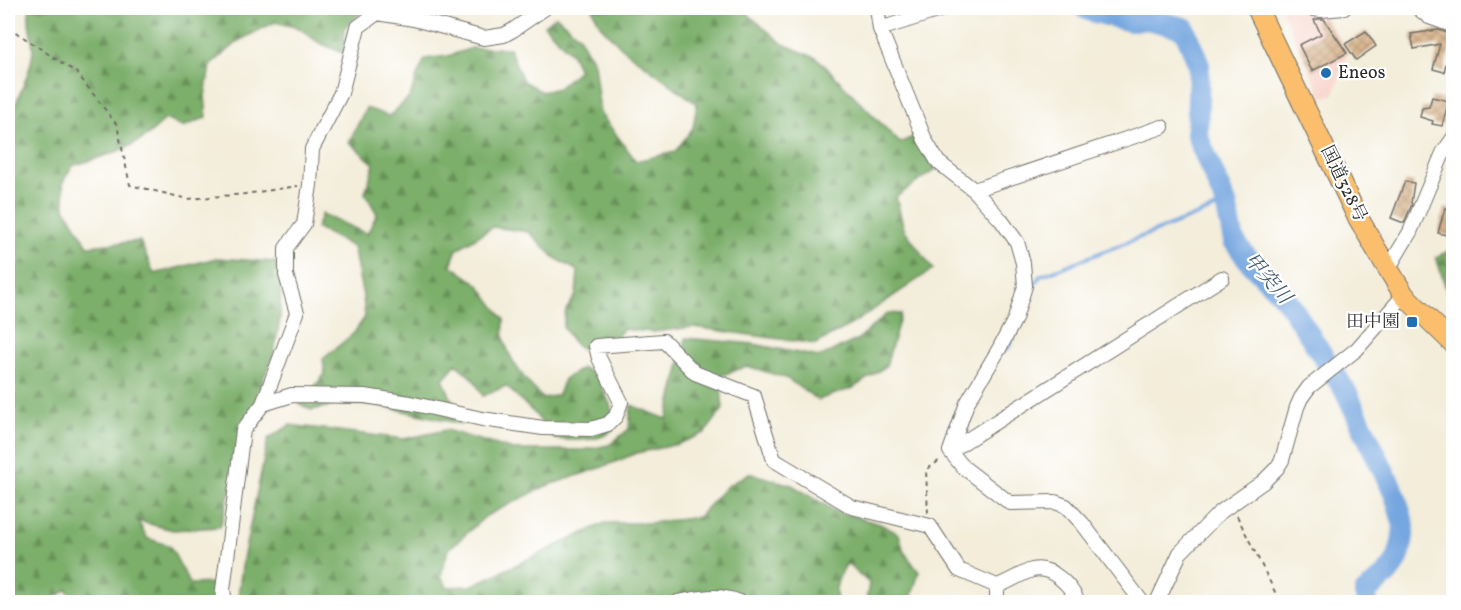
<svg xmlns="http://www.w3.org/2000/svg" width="1461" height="610" font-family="Vollkorn,'Noto Serif JP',serif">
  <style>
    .built { fill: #f7d1c8 }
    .forest { fill: url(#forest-firs); stroke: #546d4a; stroke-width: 1.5 }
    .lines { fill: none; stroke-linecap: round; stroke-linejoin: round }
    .stream { stroke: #74a6df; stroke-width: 4 }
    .river { stroke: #74a6df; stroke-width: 22 }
    .building { fill: url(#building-cross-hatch) }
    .minor-casing { stroke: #716f68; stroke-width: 16 }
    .highway-casing { stroke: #716f68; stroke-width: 22 }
    .path { stroke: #716f68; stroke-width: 2; stroke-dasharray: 4.5 4.5; stroke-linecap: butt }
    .minor { stroke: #fff; stroke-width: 14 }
    .highway { stroke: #fabe6d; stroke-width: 20 }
    .poi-dot { fill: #1f6fb2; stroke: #fff; stroke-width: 2 }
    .labels { text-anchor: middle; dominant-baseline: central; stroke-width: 4.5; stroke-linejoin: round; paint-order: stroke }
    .poi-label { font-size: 18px; fill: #2b2b2b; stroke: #fff; text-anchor: start }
    .street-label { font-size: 18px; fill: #2b2b2b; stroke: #fff }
    .water-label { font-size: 20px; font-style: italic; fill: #485c73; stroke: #fff }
  </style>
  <defs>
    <pattern id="forest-firs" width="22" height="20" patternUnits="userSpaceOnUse" patternTransform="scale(1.5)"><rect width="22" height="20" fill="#7caf6a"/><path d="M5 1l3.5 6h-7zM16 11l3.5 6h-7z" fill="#668f57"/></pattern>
    <pattern id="building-cross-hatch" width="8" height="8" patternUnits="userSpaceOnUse" patternTransform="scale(1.5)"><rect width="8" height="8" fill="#d8b38a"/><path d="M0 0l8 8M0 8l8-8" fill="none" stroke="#af9271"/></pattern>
  </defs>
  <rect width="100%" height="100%" fill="#fff"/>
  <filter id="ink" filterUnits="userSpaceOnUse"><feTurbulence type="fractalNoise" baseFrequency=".0167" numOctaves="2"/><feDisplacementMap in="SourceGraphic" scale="12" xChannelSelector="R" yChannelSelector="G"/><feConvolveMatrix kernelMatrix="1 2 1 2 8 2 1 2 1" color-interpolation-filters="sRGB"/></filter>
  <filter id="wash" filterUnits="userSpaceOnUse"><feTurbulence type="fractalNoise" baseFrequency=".008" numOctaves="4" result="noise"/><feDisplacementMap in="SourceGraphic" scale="24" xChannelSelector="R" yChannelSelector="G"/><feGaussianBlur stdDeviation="1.35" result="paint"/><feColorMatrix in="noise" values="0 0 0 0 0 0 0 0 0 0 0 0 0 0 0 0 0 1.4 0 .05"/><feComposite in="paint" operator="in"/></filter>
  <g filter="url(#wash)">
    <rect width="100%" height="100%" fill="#f3edda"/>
    <path class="built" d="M1281 8 1311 14 1322 13 1348 52 1334 94 1322 98Z"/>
    <path class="forest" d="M30 8H165L173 11 182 8H366L344 28 345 54 318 42 299 28 275 22 240 40 210 66 205 96 207 117 183 127 165 119C142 148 106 155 72 166L63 182 65 208 88 246 140 241 154 274 216 258 276 262 281 282 280 319 273 358 264 376 249 423 220 527 173 530 138 521 147 538 170 546 190 584 219 583V602H72L67 589 56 598 55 602H8V123C15 103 32 71 33 50 33 35 26 23 30 8Z
      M592 8H747L750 16 783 44 818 59 900 143 915 136 936 169 896 197 904 229 933 269 852 324 816 344 693 327 653 332 623 329 610 346C579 352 580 353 563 327L566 310 576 295 578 271 555 258 529 232 493 227 457 249 451 265 478 284 504 319C504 325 503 332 504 338 509 362 527 382 543 399L558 395 564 379 583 368 598 378 610 404 615 427C601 444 575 440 555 439L535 414 506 386 483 396 474 380 456 364 443 379 462 424 373 404 336 405 311 410 300 404 325 374 323 359 354 333 365 317 363 296 353 247 316 228 322 214 367 234 377 214 365 193 374 164 349 142 366 108 389 116 410 97 417 76 425 59 448 56 472 48H509L523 81 542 92 558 88 579 70 571 53 544 25 556 16 579 36 594 63 600 113 636 161 675 152 693 128 697 104 622 48 600 25Z
      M1453 249V310L1436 257Z
      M888 313 901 314 886 366 853 388 818 400 786 378 747 366 720 376 723 409 705 433 678 444 637 453 600 468 546 486 486 516 448 550 441 575 447 587 471 586 605 523H650L698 517 727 486 749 473 792 485 835 511 880 524 899 534 904 552 919 572 910 602H866L869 583 847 563C839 575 832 589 838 602H759C738 592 710 600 687 602H239L238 596 243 559 268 439 290 425 404 439 446 430 514 450H583L609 445 629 429 631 405 667 419 686 338 753 344 819 357 857 340Z"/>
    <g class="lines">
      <path class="stream" d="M1030 292 1040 276 1226 204
        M1003 352 1009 347 1016 330"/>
      <path class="river" d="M1085 8 1091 11 1131 21 1147 19 1184 28 1199 65 1197 135 1226 204 1234 241 1251 263 1287 300 1346 392 1395 495 1404 526 1402 543 1397 561 1387 574 1365 593 1367 602"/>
    </g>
    <g id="blocks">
      <path class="building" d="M1318 19H1324L1347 53 1312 71 1299 45 1321 34 1314 20Z
        M1438 30 1454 35V45L1451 44 1444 72 1433 69 1440 44 1414 49 1411 34Z
        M1366 31 1376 46 1356 60 1345 44Z
        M1432 97 1449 101 1442 126 1432 124 1433 121 1420 117 1422 108 1429 107Z
        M1405 181 1414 183 1411 203 1412 204 1404 223 1391 218Z
        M1445 208 1454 210V226L1451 236 1438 233Z"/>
    </g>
  </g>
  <g filter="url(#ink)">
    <use href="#blocks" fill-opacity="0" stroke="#716f68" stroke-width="1.5"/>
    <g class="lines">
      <g class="minor-casing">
        <path id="minor" d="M877 8 880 29 925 140 938 162 974 190 1001 220 1017 242 1023 263 1025 286 1015 319 999 349 967 403 950 451
          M1308 8 1321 10 1344 8
          M1418 8 1429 17 1454 26
          M880 29 946 8
          M974 190 1162 127
          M1388 269 1410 232 1443 153 1454 137
          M263 404 292 395 365 396 410 403 482 419 543 428 591 429 608 424 616 416 621 402 599 358 596 346 664 341 695 373 754 396 774 460 852 507 930 526 959 570 997 586
          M950 451 1222 278
          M950 451 963 467 1010 503 1055 502 1066 506 1082 523 1142 602
          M225 602 223 590 243 430 263 404 297 313 286 275V248L304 224 310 185 312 149 341 93 358 27 377 13 414 19 484 38 504 35 513 30 545 8
          M678 602C701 598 717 593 740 602
          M997 602V586C1009 582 1020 574 1032 570 1052 565 1071 586 1078 602
          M1157 602 1180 553 1219 513 1263 482 1277 468 1282 460 1297 407 1301 398 1309 387 1357 349 1404 295"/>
      </g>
      <g class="highway-casing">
        <path id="highway" d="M1257 8 1356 214 1376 249 1404 295 1454 344"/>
      </g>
      <path class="path" d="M8 27 77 73 117 125 130 185 188 199 245 194 298 186
        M928 513 926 470 940 460
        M1237 516 1280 602"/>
      <use href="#minor" class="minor"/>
      <use href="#highway" class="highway"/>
    </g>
  </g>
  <g class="poi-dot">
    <circle cx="1326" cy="73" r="6"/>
    <rect x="1406" y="316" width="12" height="12" rx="3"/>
  </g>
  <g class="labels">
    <g class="poi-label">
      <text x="1338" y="73">Eneos</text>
      <text x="1400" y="322" text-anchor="end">田中園</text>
    </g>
    <g class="street-label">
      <text transform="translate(1343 184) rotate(64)">国道328号</text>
    </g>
    <g class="water-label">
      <text transform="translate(1267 279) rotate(49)">甲突川</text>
    </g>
  </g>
  <rect width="1461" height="610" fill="none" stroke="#fff" stroke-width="30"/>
</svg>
